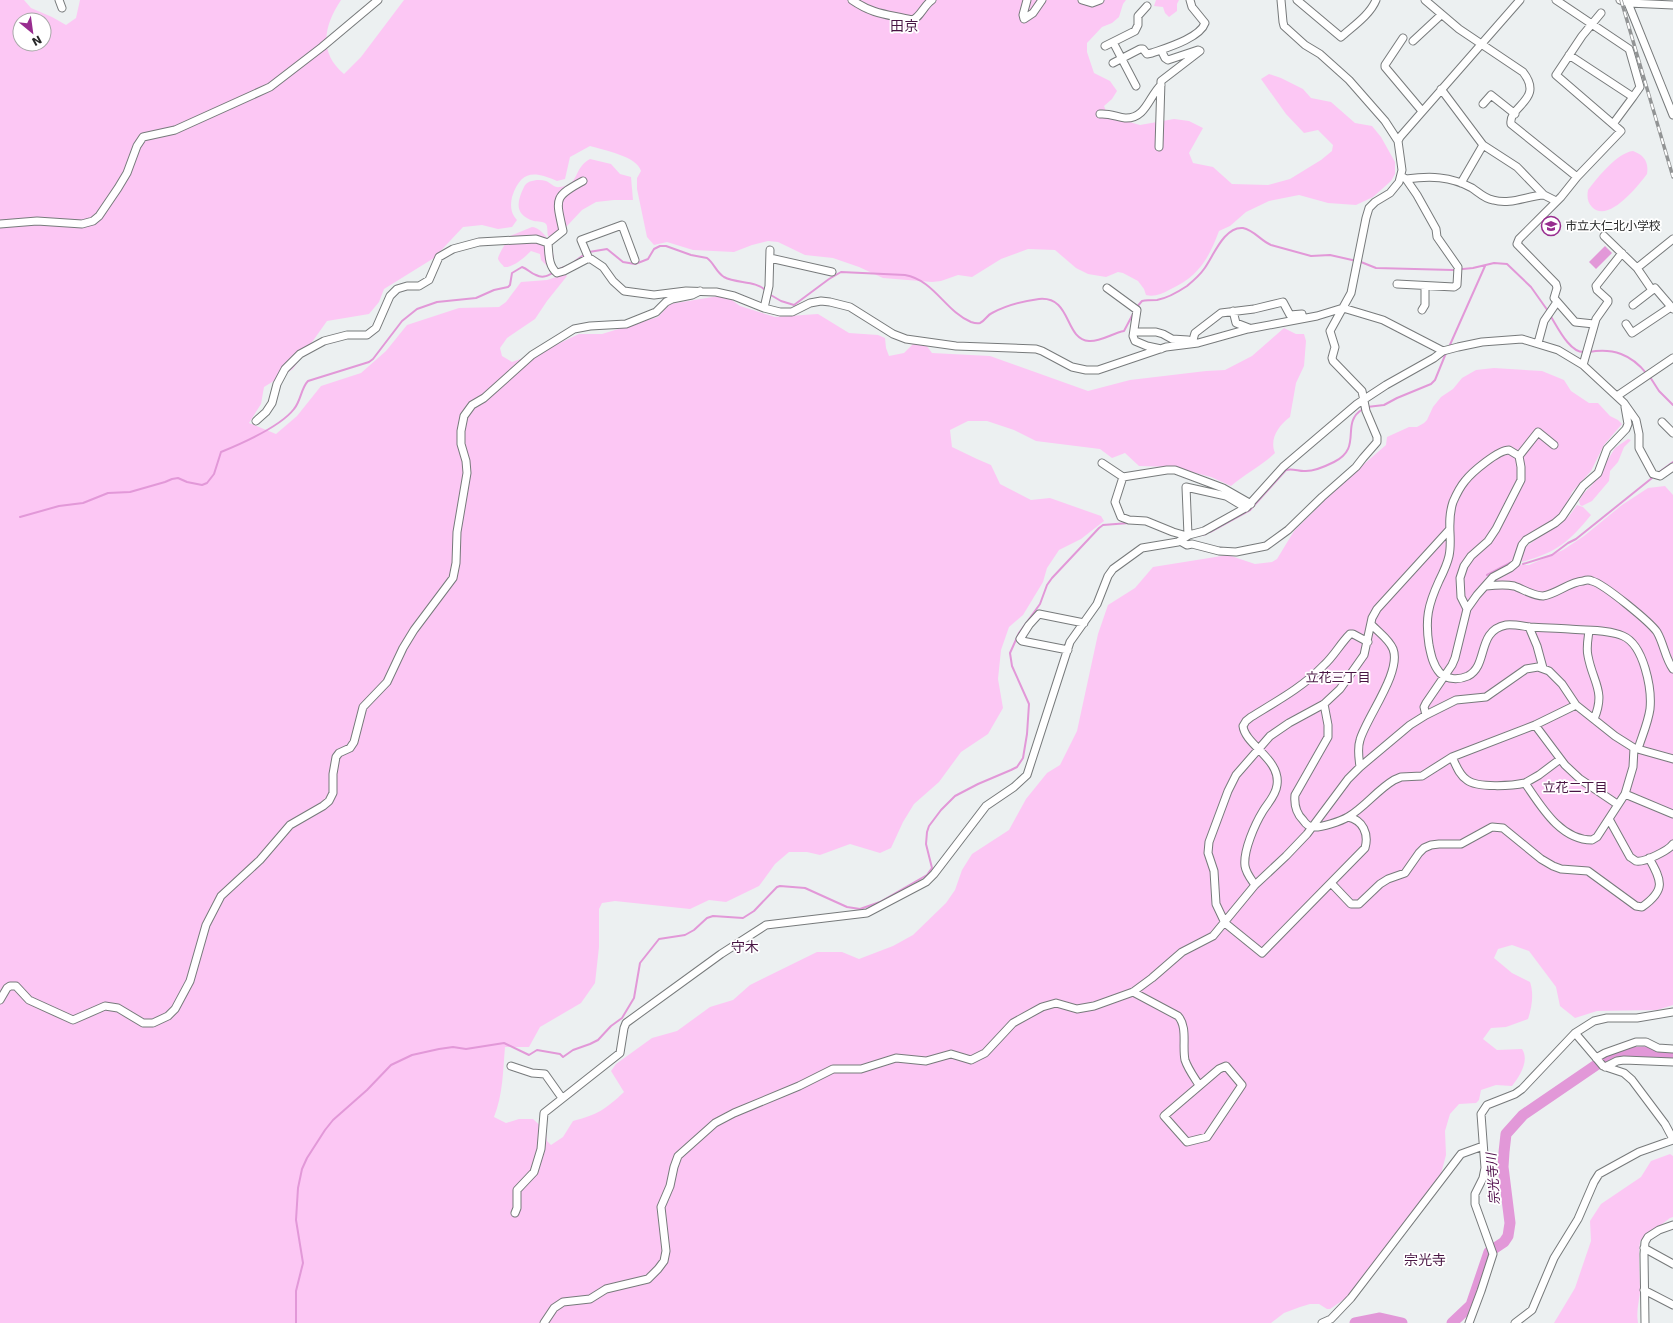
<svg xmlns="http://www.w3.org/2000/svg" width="1673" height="1323" font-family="'DejaVu Sans','Noto Sans JP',sans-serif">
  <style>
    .green { fill: #fcc7f4; fill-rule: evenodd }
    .water { fill: #e298d8 }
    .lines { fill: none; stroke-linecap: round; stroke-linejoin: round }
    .stream { stroke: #e298d8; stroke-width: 2 }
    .river { stroke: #e298d8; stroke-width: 11 }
    .minor-casing { stroke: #777a7b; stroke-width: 9 }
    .minor { stroke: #fff; stroke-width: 7 }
    .rail-casing { stroke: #929495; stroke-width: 3.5 }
    .rail { stroke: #fff; stroke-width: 2; stroke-dasharray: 6; stroke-linecap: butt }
    .labels { text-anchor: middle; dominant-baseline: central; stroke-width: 3.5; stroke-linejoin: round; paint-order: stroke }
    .poi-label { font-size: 12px; fill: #282929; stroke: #fff; text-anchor: start }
    .neighbourhood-label { font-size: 13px; fill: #481543; stroke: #fff }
    .water-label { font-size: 13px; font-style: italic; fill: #4e0c49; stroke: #fff }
    .quarter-label { font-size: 14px; fill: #481543; stroke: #fff }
  </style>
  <rect width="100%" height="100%" fill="#ecf0f1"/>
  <path class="green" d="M0 0H24L31 8 52 17 66 25 76 18 80 0H341C324 26 318 52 344 74L361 57 404 0H1126L1123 4 1119 17 1112 23 1102 27 1087 43V52L1094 73 1110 81 1117 91 1112 99 1104 106 1108 116 1140 125 1174 119 1189 121 1203 128 1189 153 1193 163 1213 167 1232 184 1268 185 1290 179 1321 160 1332 151 1333 145 1318 130 1304 133 1286 114 1261 79 1269 74 1281 78 1303 89 1311 98 1331 102 1355 123 1372 126 1381 137 1395 162V174L1391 181 1373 197 1356 205 1328 203 1299 195 1269 201 1246 212 1230 226 1219 231C1208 260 1199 276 1169 290 1162 294 1154 297 1146 295L1144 289 1138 281 1123 273 1118 272 1106 277 1088 274 1076 268 1055 250 1028 249 1001 259 972 277 958 275 941 281 932 282 883 278 859 267 833 258 805 255 778 242 768 241 752 245 734 252 693 250 667 242 654 245 647 237 637 189V178L641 171C637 156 603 150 590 146L570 157 565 179 557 181C534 171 521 170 512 197 510 206 511 214 517 220L512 227 498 229 482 225 463 227 434 258 384 289 379 302 369 314 327 321 293 369 264 387 261 404 249 423 276 434 297 416 321 386 361 373 386 351 407 325 459 308 499 307 506 302 521 282 547 280 565 274 567 276 547 301 535 319 507 338 500 348 502 356 512 362 543 351 579 334H602L658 317 670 304 725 295 740 306 775 317 818 314 849 333 878 335 885 338 886 348 889 356 904 353 913 344 926 345 932 353 990 356 1088 391 1130 380 1206 371 1225 370 1252 356 1284 328 1296 334H1304L1306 341 1304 366 1296 383 1290 417C1279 425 1269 439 1275 453 1261 466 1245 474 1231 486L1211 477 1172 467 1139 466 1125 453 1112 458 1100 449 1036 441 1014 430 987 421H968L950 430 952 447 977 459 991 465 1000 484 1031 500 1050 498 1101 516 1104 521 1081 539 1059 550 1047 568 1043 582 1023 615 1009 627 1001 650 998 679 1003 708 988 734 961 752 939 782 914 804 903 822 891 848 880 853 850 844 820 855 807 852H789L775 864 759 886 726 902 709 900 690 909 615 901 602 903 599 909V947L595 983 581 1003 540 1027 529 1047H505C503 1070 503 1095 494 1117L506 1123 519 1119H533L546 1131 547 1141 551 1145 563 1137 573 1121C597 1115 606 1109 624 1092L611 1071 616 1064 652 1038 677 1031 710 1007 733 1000 750 985 817 952H842L859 959 893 946 913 935 946 903 955 890 962 870 972 854 1009 830 1026 799 1047 773 1060 765 1077 731 1098 634 1108 605 1135 588 1153 567 1228 555 1255 564 1272 562 1277 559 1294 531 1341 484 1386 445 1387 437 1409 427H1417L1424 423 1427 420 1433 407 1441 397 1453 389 1462 378 1476 370 1494 368 1542 371 1564 380 1571 391 1589 403H1598L1610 416 1618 420 1622 424 1604 445 1591 471 1572 492 1563 513 1534 534 1518 550V562L1522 565H1529L1563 550 1584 536 1622 505 1648 488 1665 486 1673 495V1005L1657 1010 1597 1011 1575 1018 1560 1006 1556 987 1529 951 1512 945 1498 949 1494 958 1512 973 1530 982C1534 994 1532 1007 1528 1019L1506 1027 1491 1028 1483 1039 1497 1050 1522 1049C1530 1061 1519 1077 1512 1086L1496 1085 1481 1090 1479 1100 1476 1103 1459 1104 1450 1114 1445 1131 1446 1155 1441 1174 1381 1254 1346 1298 1330 1309H1327L1319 1304H1310L1300 1307 1284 1313 1271 1323H0ZM20 20H44V44H20Z
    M1156 0H1179L1177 4V11L1169 17 1165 13 1163 7 1154 6Z
    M1633 151C1644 155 1649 162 1647 174 1638 186 1608 224 1592 207 1587 202 1587 196 1588 190 1598 177 1617 153 1633 151Z
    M590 159 611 164 620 174 631 177 633 200H614L596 202 582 210 567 226 550 237 548 236C547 233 548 226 546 224 544 221 537 222 534 221 515 215 516 203 524 187 527 180 539 179 546 181 551 183 554 188 560 187 580 185 573 168 590 159Z
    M532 227C545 228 557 252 553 263L547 266 541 260 540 254 531 251C525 257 513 268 504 267 503 265 499 262 498 259 497 257 508 239 510 236Z
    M1628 439 1631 440 1624 447 1618 462 1610 471 1609 481 1592 501 1582 506 1580 505 1579 501 1583 494 1592 485 1615 448Z
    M1577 505 1583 507 1591 515C1569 542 1557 552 1522 562L1521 554 1524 548 1569 516Z
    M1670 1154 1673 1156V1217L1670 1218 1640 1241C1638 1258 1640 1275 1640 1292 1639 1302 1636 1312 1638 1323H1554L1575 1288 1591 1241 1590 1221 1601 1204 1641 1177 1651 1161Z"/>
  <path class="water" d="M1605 246 1612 253 1596 269 1589 262Z"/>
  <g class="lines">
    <path class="stream" d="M589 252 607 249 623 262 635 264 643 261 648 259 654 249 660 246H666L691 255 707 258C714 263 716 272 724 277 737 284 756 280 766 291
      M574 262 585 254
      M769 294 781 301 794 305 829 279 841 272 905 275C934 280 945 311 971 322 974 323 977 324 980 323 985 321 987 315 992 313 1005 306 1024 301 1039 299 1072 296 1064 339 1089 341 1100 342 1113 333 1124 331L1134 312
      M1136 308 1142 301C1147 300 1152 300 1157 300 1168 298 1178 292 1187 286 1193 281 1200 275 1204 269 1213 257 1224 226 1243 228 1254 230 1261 241 1271 245L1311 256 1330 255 1361 262 1376 268 1453 270 1473 268 1494 263 1507 264 1531 287 1548 311
      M1550 315C1557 326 1570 354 1585 352
      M1449 347 1485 266
      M1589 352C1613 348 1631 354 1647 374
      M1650 377 1659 391 1673 405
      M1367 407 1384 405 1397 398 1431 384 1435 380 1446 353
      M1658 473 1673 462
      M20 517 59 506 83 503 108 493 130 492 165 482 172 479 178 478 187 482 202 485 207 483 214 474 221 452C243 443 280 427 294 409 301 401 301 388 308 381L369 362 373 359 402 321 417 309 437 302 476 298 494 290 508 287 510 285 512 273 522 267C528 269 530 273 536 275 547 281 555 269 565 267
      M1210 532 1250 510 1286 470C1292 468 1298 471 1304 471 1314 472 1326 466 1334 462 1364 447 1339 423 1363 409
      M1191 537 1206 534
      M1523 564 1552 555 1568 543 1576 539 1652 478
      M1487 575 1510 563
      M296 1323V1291L303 1263 296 1220 298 1188 302 1169 307 1158 325 1130 333 1120 367 1090 391 1065 412 1055 439 1049 453 1047 466 1049 504 1043 529 1055 537 1050 560 1054 563 1057 573 1050 590 1044 598 1040 611 1026 622 1018 634 998 640 963 659 939 685 935 694 930 707 918 713 916 743 918 754 911 777 887 780 886 805 888 847 907 860 909 880 902 927 875 932 868 926 844 927 832 929 826 941 810 955 796 978 784 1011 770 1017 767 1023 758 1027 734 1029 704 1012 666 1010 653 1019 633 1040 604 1047 585 1052 578 1099 528 1103 525 1129 523"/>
    <path class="river" d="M1355 1323 1380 1318 1402 1323
      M1452 1323 1471 1305 1489 1252 1504 1242 1508 1236 1510 1223 1503 1167 1504 1152 1506 1134 1523 1115 1605 1059 1624 1053 1643 1052 1673 1055"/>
    <g class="minor-casing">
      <path id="minor" d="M59 0 62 8
        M852 0C874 15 887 14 912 20 920 18 924 5 932 0
        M1027 0 1023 15 1024 19 1033 13 1042 0
        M1082 0 1092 3 1100 0
        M1281 0 1283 22 1284 26 1305 45 1320 54 1349 80 1385 121 1398 141
        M1297 0 1341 37C1352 27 1370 15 1376 0
        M1425 0 1459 29 1523 72C1545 100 1508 106 1511 124L1577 177
        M1556 0 1629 49 1630 52 1640 87 1633 97 1569 55
        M1620 0 1628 3 1673 5
        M1628 3 1673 115
        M1403 38 1385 65V67L1422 111
        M1413 41 1441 15
        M1113 42 1136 86
        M1105 46 1135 31 1138 25V16L1147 6
        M1113 63 1140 49H1143L1147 54 1152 53C1166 48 1200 38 1205 23L1192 7 1190 0
        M1441 89 1483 145 1517 167 1544 195 1556 201
        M1483 104 1491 95 1515 114
        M1100 114C1109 113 1117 117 1125 118 1146 119 1149 96 1161 85
        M1613 124 1633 97
        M1159 147 1161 81 1200 51 1198 50 1168 60 1165 58 1161 50
        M1406 179C1430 176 1450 176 1472 188 1478 192 1485 199 1493 200 1511 205 1526 196 1544 195
        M1461 183 1483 145
        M0 224 37 221 82 224 93 221 99 216 118 188 127 173 137 146 143 137 175 130 270 87 322 47 378 0
        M1604 236 1637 268 1652 290
        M548 243C549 253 548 266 557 273L564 271 587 259H591L603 267 613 281 624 291 654 295 686 291 716 292 734 296 764 308 780 312H792L810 303 821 301 830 302 850 307 893 334 906 339 956 346 1036 349 1042 351 1072 367 1086 370H1098L1166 347 1198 343 1248 329 1317 316 1343 308 1383 320 1443 351
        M548 243 563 231C556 199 553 197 583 181
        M770 258 832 272
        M589 259 581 240 622 225 635 260
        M1637 268 1673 239
        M1397 284 1454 287 1457 285 1458 267 1437 237 1436 229 1417 195 1406 179 1401 176
        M1107 288 1137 310 1133 336 1135 341 1147 346 1161 349
        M1633 305 1655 288 1673 309
        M764 308 769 286 770 250
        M1422 310 1425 305V286
        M1233 311 1236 323 1249 328
        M1594 324 1575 322 1554 298 1557 288 1556 284 1517 244 1519 239 1561 197 1577 177 1621 131 1556 75 1582 36 1601 13
        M1626 324 1632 333 1671 307
        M1134 332H1156L1163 334 1172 339 1188 340
        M1192 343 1195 333 1221 313 1254 309 1283 302 1290 315 1302 314
        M1538 343 1544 321 1557 302
        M1583 365 1596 319 1608 302V300L1597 290 1596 286 1622 253
        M1617 396 1673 358
        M256 421 266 412 272 403 277 384 285 369 300 354 324 341 347 335H367L376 328 390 296 397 289 407 286H419L429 280 439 257 453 249 479 242 536 239 548 243
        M1662 422 1673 433
        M1519 456 1509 450C1498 450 1472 472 1465 481 1460 487 1456 495 1453 502 1446 523 1453 538 1449 556 1447 565 1443 573 1439 581 1428 605 1425 619 1429 645 1431 655 1433 665 1440 673 1448 680 1459 680 1468 676 1489 665 1476 631 1506 625 1513 624 1522 626 1530 627 1543 628 1556 628 1569 629 1586 631 1607 629 1623 636 1644 645 1652 689 1650 709 1648 723 1642 736 1638 749
        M1102 463 1123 477 1167 470H1175L1223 488 1251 504
        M1123 477 1115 502 1121 517 1129 520 1146 521 1173 532 1187 536
        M1188 535 1186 487 1226 496 1246 508
        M1180 541 1187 545 1192 544 1219 551 1236 552 1266 546 1288 530 1322 497 1356 467 1363 458 1377 442V437L1366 411 1362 391 1333 361 1332 358 1335 347 1330 331 1351 293 1366 218 1369 208 1375 202 1390 193 1399 182 1402 170 1398 141 1400 137 1520 0
        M1486 586C1495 585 1505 584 1514 586 1523 589 1533 596 1543 596 1557 594 1569 582 1583 581 1586 580 1590 580 1592 581 1604 584 1650 622 1657 632 1664 644 1665 658 1673 669
        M1467 609 1461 597 1460 578 1464 566 1471 556 1488 541 1496 529 1521 480V467L1519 456 1538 432 1554 445
        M1529 627 1537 646 1543 668
        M1589 631C1588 639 1586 648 1588 656 1593 683 1606 691 1594 719
        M1068 650 1022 641 1020 639 1029 625 1039 614 1084 623
        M1324 704 1328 725V737L1295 795C1294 805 1296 813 1303 820 1305 823 1309 827 1313 827 1321 828 1341 821 1348 817 1365 807 1377 790 1394 780L1401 777 1422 776 1452 757 1535 725 1576 705
        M1426 715 1424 707 1426 703 1452 665 1455 658 1467 609 1477 595 1493 577 1510 568 1516 563 1522 545 1526 540 1555 523 1562 517 1583 486 1598 473 1607 449 1626 429 1628 424 1625 407
        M1535 725 1565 765 1580 779 1617 804
        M1452 757C1456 765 1459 775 1467 780 1477 788 1512 786 1525 783 1541 806 1560 840 1592 840L1597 837 1625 794 1633 767 1634 748
        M1360 767C1359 758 1357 749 1360 740 1366 718 1402 672 1393 649 1389 639 1378 632 1371 624
        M1525 783 1539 775 1559 760
        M1625 794 1673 814
        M1348 817C1363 820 1369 834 1365 848L1262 953 1225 923 1216 904 1214 871 1208 853 1209 842 1228 791 1236 775 1270 736 1289 723 1324 704 1340 689 1364 655 1372 618 1377 609 1449 530
        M1609 819 1630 857C1632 858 1634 860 1636 861 1644 863 1669 850 1673 844
        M1331 883 1351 904H1359L1380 884 1388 879 1405 873 1419 853 1424 848 1431 845 1439 844H1461L1492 827 1503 828 1541 859 1553 866 1561 869 1588 871 1636 906 1642 907C1666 890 1662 881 1649 858
        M1255 885C1251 879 1246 873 1245 866 1243 851 1255 824 1263 811 1268 803 1276 795 1277 785 1281 759 1245 745 1243 726L1246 721 1251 717C1277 701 1303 687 1324 665 1334 656 1340 644 1350 634H1353L1368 642
        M1133 992 1178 1016C1188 1027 1182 1046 1185 1060 1188 1069 1194 1077 1199 1085
        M0 1000 7 988 10 986H16L29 1000 73 1020 105 1006 118 1008 143 1023H153L168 1016 175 1009 190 981 206 925 221 896 260 860 290 825 323 806 329 801 333 793V774L336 757 339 753 350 748 354 742 363 707 387 682 403 648 414 630 453 578 456 563 457 532 467 473 466 461 461 444V431L464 416 472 405 484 398 532 355 574 329 590 326 626 324 656 312 666 302 672 299 692 295 700 291
        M1575 1033 1603 1066 1624 1073 1632 1080 1665 1124 1673 1139
        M1596 1058 1605 1053 1636 1042H1646L1658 1048 1673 1049
        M511 1066 532 1073 545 1074 562 1098
        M1226 1066 1242 1085 1207 1137 1187 1142 1164 1116 1219 1069Z
        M1605 1067 1617 1061 1624 1060 1673 1062
        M515 1213 517 1208V1190L534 1172 541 1149 544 1113 620 1053 624 1028 626 1023 721 954 766 925 867 913 926 882 934 874 986 806 1014 787 1027 775 1070 642 1097 604 1108 576 1113 569 1142 548 1178 542 1189 535 1204 531 1247 507 1283 467 1357 404 1386 385 1434 358 1443 351 1458 347 1482 342 1522 339 1558 350 1583 365 1624 403 1636 420 1639 434V448L1653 474 1660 476 1673 467
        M1644 1248 1673 1264
        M1644 1290 1673 1305
        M544 1323 554 1308 563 1302 590 1299 606 1289 648 1279 658 1269 664 1261 666 1251 661 1207 670 1186 674 1167 678 1156 715 1123 734 1113 799 1086 833 1069H861L896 1058 926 1061 951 1054 971 1060 985 1053 1013 1023 1042 1007 1056 1003 1077 1009 1094 1006 1133 992 1152 978 1182 952 1213 936 1255 885 1286 856 1307 834 1348 779 1360 767 1410 725 1426 715 1456 700 1486 697 1526 669 1538 667 1549 671 1562 684 1576 705 1615 736 1634 748 1673 759
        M1322 1323 1331 1319 1351 1298 1461 1154 1483 1146
        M1469 1323 1481 1291 1493 1254 1475 1204V1194L1483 1178 1485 1168 1481 1114 1487 1105 1515 1094 1522 1089 1575 1033 1594 1021 1607 1018H1637L1673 1012
        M1515 1323 1532 1310 1554 1258 1578 1219 1594 1182 1599 1174 1639 1152 1673 1140
        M1645 1323 1644 1254 1645 1242 1648 1237 1659 1230 1673 1225"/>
    </g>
    <use href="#minor" class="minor"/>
    <g class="rail-casing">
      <path id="rail" d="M1621 0 1673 177"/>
    </g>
    <use href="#rail" class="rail"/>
  </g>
  <defs>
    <g id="school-ring" transform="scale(1)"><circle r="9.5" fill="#fff" stroke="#982d8f" stroke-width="1.5"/><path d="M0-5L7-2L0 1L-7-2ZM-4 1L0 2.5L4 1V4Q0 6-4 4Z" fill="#982d8f"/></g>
  </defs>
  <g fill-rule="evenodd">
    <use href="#school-ring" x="1551" y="226"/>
  </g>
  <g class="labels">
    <g class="poi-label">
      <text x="1565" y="226">市立大仁北小学校</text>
    </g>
    <g class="neighbourhood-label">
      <text x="1338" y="677">立花三丁目</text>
      <text x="1575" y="787">立花二丁目</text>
    </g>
    <g class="water-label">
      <text transform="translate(1493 1179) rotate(-94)">宗光寺川</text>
    </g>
    <g class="quarter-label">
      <text x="904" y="26">田京</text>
      <text x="745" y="947">守木</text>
      <text x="1425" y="1260">宗光寺</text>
    </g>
  </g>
  <g transform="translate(32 32) rotate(151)"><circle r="19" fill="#ffffff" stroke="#a9a9a9"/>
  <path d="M0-3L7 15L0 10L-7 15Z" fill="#982d8f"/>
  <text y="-6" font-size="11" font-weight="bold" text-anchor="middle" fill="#282929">N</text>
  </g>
</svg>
